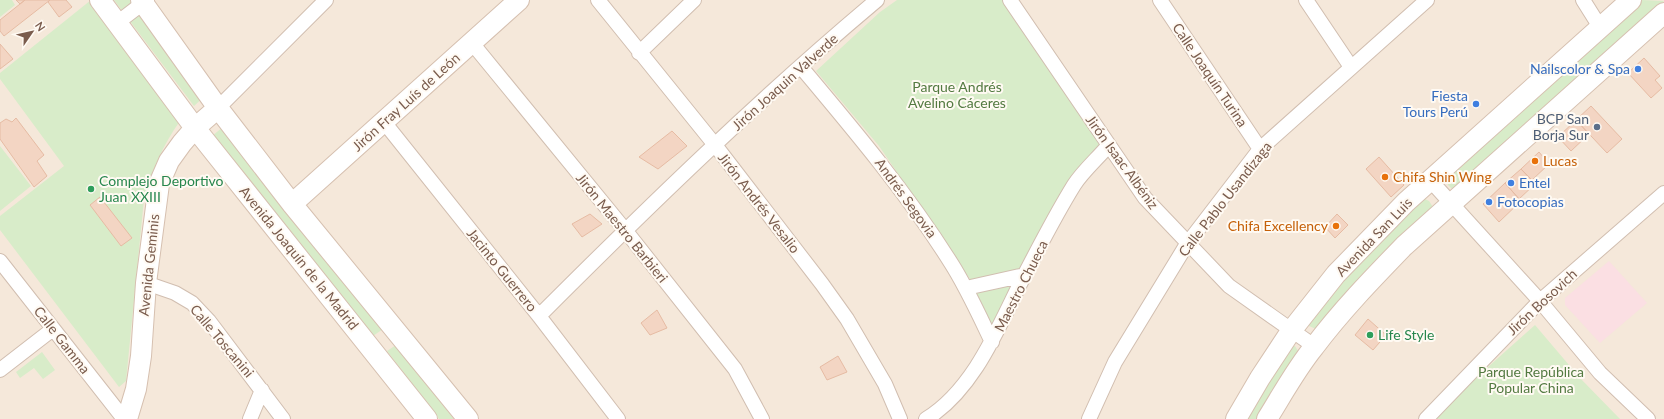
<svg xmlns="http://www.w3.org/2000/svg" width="1664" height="419" font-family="Lato,sans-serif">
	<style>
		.residential { fill: #f5e8da }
		.medical { fill: #fbdfe3 }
		.green { fill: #d8ecc9 }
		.building { fill: #f3d5c3; stroke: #e6bba3 }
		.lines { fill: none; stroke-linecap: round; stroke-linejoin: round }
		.street-casing { stroke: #d1beb0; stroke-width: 16 }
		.secondary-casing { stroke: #d6c0b0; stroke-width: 22 }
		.street { stroke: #fff; stroke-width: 14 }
		.secondary { stroke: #fff; stroke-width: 20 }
		.shop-dot { fill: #3f7fe0; stroke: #fffaf3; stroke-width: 1.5 }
		.service-dot { fill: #5c6f8a; stroke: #fffaf3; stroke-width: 1.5 }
		.food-dot { fill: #e8710a; stroke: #fffaf3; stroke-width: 1.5 }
		.leisure-dot { fill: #2e9e5b; stroke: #fffaf3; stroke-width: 1.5 }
		.labels { text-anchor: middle; stroke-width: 4; stroke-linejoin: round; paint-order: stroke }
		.shop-label { font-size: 14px; fill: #366cbe; stroke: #fffaf3; text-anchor: end }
		.street-label { font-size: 14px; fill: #7a5c4d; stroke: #fffaf3 }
		.park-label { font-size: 14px; fill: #537a41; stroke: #fffaf3 }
		.service-label { font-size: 14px; fill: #4e5e75; stroke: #fffaf3; text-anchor: end }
		.food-label { font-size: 14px; fill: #c56008; stroke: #fffaf3; text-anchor: start }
		.leisure-label { font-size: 14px; fill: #27864d; stroke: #fffaf3; text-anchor: start }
	</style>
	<rect width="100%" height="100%" fill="#fdf6ec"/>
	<path class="residential" d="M0,0H1664V419H0Z"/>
	<path class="medical" d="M1609,261L1647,303L1600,343L1565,305V298Z"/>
	<path class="green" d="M0,0H12L15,5L0,17Z
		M91,0L180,121C163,145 152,170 144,199L126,381L119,387L0,230V216L64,166L0,79V73Z
		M114,0H134L206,95L194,106Z
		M897,0H1006L1103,146L1022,271L972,282L879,146L816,71L880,12Z
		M1642,0L1664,1L1466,178L1458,187L1452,189L1448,185L1447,179L1456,166Z
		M224,126L383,329L373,336L211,137Z
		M0,146L31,186L0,211Z
		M1423,198L1429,201L1433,207L1316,329L1309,326L1307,322L1313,311Z
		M1019,279L996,333L975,291Z
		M1535,325L1580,378L1620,419H1433L1461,391Z
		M396,345L454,419H439L387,351Z
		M1295,346L1300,354L1261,419H1243L1289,347Z
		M42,352L55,370L43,379L34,368L20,378L16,372Z"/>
	<path class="building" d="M16,0H25L20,4Z
		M25,0H50L4,36L0,31V20Z
		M50,0H66L72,7L59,17L48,2Z
		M0,44L13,59L0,69Z
		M1644,58L1660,76L1655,80L1662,88L1651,98L1628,73Z
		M1591,106L1622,139L1607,153L1576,120Z
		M16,118L44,155L37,161L47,176L34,187L0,139V123L6,119L12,122Z
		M1576,120L1589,134L1571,151L1558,137Z
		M672,131L687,146L658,169L639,157Z
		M1539,152L1549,164L1532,180L1521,169Z
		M1379,157L1404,185L1391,197L1366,169Z
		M1521,169L1535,184L1519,199L1505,183Z
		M1505,183L1521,201L1499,222L1483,204Z
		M100,197L132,238L121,246L90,205Z
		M590,214L602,224L582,237L572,224Z
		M1337,214L1348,225L1335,238L1325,227Z
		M657,310L667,328L650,335L641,323Z
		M1368,319L1386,335L1373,350L1355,335Z
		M838,356L847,372L827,380L820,367Z"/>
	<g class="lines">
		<g class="street-casing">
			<path id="street" d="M598,0L715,145L822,284L847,319L885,384L900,419
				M1010,0L1145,198L1229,286L1314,346
				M1160,0L1260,149
				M1306,0L1351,67
				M1583,0L1600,27
				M117,23L147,0
				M472,43L625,230L735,369L762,419
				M639,53L694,0
				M801,67C854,130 907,193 951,263C967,288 979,315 992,342
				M218,108L326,0
				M384,122L539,316L618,419
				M1430,180L1540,301L1600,373L1648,419
				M0,261L124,419
				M146,283L175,293L192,303L209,321L283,419
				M966,288L1025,275
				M539,316C648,207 759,99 877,0
				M0,370L53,329
				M250,419L262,390
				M926,419C975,389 999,325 1024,276C1040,245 1056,214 1074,185C1083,171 1097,159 1108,146
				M1089,419L1115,362L1187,244L1260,149L1427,0
				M1426,419L1540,301L1664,193"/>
		</g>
		<g class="secondary-casing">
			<path id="secondary" d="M100,0L195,128L427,419
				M141,0L218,108L292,204L468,419
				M292,204L519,0
				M127,419L136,389L141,356L146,283L159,184L169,161L182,143L195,128L218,108
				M1236,419L1260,378L1291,331L1336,274L1406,202L1631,0
				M1267,419C1282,395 1296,369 1314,347C1341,311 1373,278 1404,246L1664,13"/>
		</g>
		<use href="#street" class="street"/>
		<use href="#secondary" class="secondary"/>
	</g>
	<g class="shop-dot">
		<circle cx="1638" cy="69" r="4"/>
		<circle cx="1476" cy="104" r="4"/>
		<circle cx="1511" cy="183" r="4"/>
		<circle cx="1489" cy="202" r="4"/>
	</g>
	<circle class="service-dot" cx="1597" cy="127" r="4"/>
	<g class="food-dot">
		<circle cx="1535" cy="161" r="4"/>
		<circle cx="1385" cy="177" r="4"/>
		<circle cx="1336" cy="226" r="4"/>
	</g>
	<g class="leisure-dot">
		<circle cx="91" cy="189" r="4"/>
		<circle cx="1370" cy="335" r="4"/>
	</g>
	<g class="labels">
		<g class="shop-label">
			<text x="1630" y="74">Nailscolor &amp; Spa</text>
			<text x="1468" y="101">Fiesta<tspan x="1468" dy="16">Tours Perú</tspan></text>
			<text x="1519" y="188" text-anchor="start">Entel</text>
			<text x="1497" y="207" text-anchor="start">Fotocopias</text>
		</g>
		<g class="street-label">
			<text transform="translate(1210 75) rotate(56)" y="5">Calle Joaquín Turina</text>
			<text transform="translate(785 82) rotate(-42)" y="5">Jirón Joaquin Valverde</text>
			<text transform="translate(406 102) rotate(-42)" y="5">Jirón Fray Luís de León</text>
			<text transform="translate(1122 162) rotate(54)" y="5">Jirón Isaac Albéniz</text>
			<text transform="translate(906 198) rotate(54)" y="5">Andrés Segovia</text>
			<text transform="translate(1225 199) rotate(-52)" y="5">Calle Pablo Usandizaga</text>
			<text transform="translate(759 203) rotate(52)" y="5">Jirón Andrés Vesalio</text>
			<text transform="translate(622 228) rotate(51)" y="5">Jirón Maestro Barbieri</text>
			<text transform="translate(1374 237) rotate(-46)" y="5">Avenida San Luis</text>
			<text transform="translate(299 258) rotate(51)" y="5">Avenida Joaquín de la Madrid</text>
			<text transform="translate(149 265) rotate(-84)" y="5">Avenida Geminis</text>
			<text transform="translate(502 270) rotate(51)" y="5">Jacinto Guerrero</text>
			<text transform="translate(1021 286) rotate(-63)" y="5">Maestro Chueca</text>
			<text transform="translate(1542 302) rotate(-43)" y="5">Jirón Bosovich</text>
			<text transform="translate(62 340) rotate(52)" y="5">Calle Gamma</text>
			<text transform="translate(222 341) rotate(50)" y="5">Calle Toscanini</text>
		</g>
		<g class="park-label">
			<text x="957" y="92">Parque Andrés<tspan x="957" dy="16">Avelino Cáceres</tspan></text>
			<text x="1531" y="377">Parque República<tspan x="1531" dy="16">Popular China</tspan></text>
		</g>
		<g class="service-label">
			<text x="1589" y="124">BCP San<tspan x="1589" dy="16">Borja Sur</tspan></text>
		</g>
		<g class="food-label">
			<text x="1543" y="166">Lucas</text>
			<text x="1393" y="182">Chifa Shin Wing</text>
			<text x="1328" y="231" text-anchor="end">Chifa Excellency</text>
		</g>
		<g class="leisure-label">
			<text x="99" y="186">Complejo Deportivo<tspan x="99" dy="16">Juan XXIII</tspan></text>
			<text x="1378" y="340">Life Style</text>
		</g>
	</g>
	<g transform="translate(32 32) rotate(56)" stroke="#fffaf3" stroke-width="3" paint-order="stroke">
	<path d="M0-3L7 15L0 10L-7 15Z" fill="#7a5c4d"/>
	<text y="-6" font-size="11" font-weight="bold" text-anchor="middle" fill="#7a5c4d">N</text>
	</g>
</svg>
